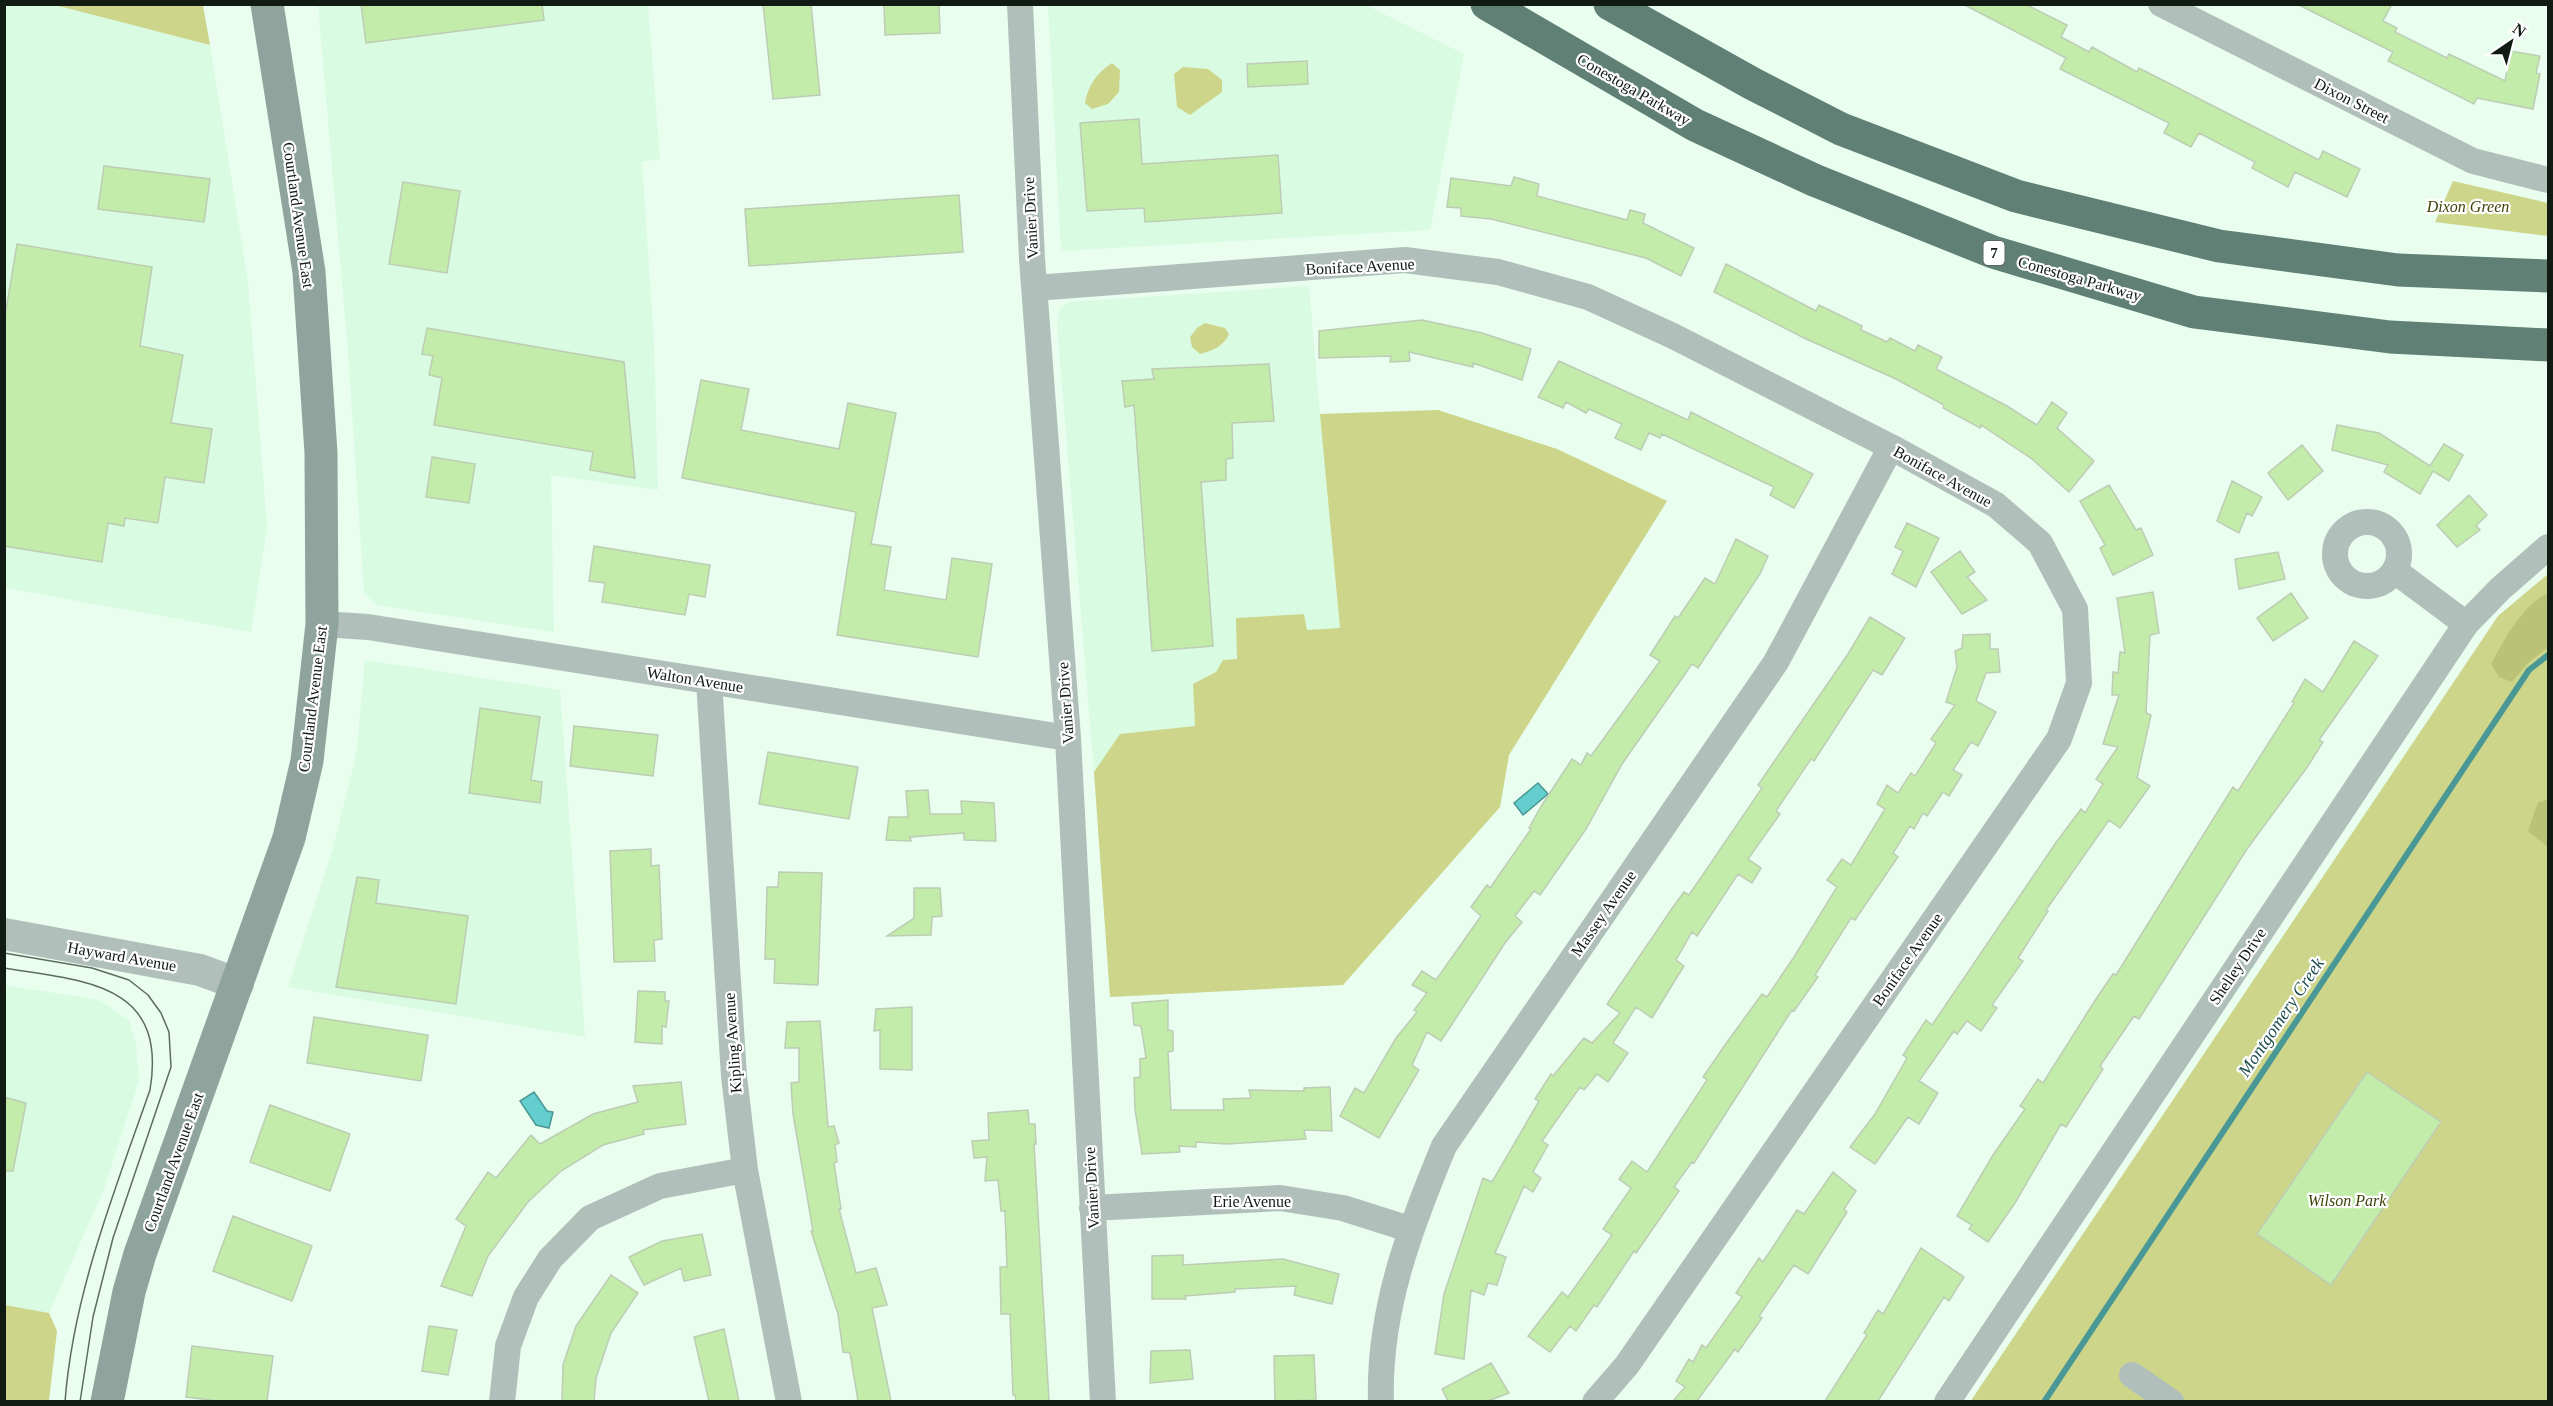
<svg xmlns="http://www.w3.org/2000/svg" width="2553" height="1406" font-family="Georgia,serif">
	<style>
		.built { fill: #d9fbe2 }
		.green { fill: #cdd58b }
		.forest { fill: #b9c276 }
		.water { fill: #63cecd; stroke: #4a9895; stroke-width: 1.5 }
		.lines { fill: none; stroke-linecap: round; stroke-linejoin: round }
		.stream { stroke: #4a9895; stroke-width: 6 }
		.building { fill: #c3ecaa; stroke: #bdccb4; stroke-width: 1.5 }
		.minor { stroke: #b1bfbb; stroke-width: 26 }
		.tertiary { stroke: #b1bfbb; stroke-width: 32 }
		.secondary { stroke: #8fa49d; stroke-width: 33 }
		.motorway { stroke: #607f75; stroke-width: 33 }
		.tram { stroke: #5e6b61; stroke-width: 1.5 }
		.labels { text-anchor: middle; stroke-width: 4.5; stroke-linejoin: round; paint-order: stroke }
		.shield { fill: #fff; stroke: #585f5a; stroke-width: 1.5 }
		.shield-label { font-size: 15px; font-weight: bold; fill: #111a13 }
		.street-label { font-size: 16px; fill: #111a13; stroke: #fff }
		.park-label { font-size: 16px; font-style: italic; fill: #404409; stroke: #fff }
		.water-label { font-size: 18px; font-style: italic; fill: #204f4f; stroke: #fff }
	</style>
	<rect width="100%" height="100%" fill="#e9feee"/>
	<path class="built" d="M4,5H55L210,45L248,282L267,527L251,632L5,588Z
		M318,5H648L660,159L642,162L654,342L658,490L551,475L554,632L376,605L364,593L348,352Z
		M1048,5H1366L1464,54L1430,230L1061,251Z
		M1309,286L1320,414L1438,410L1557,449L1667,501L1509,755L1500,807L1343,985L1110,997L1094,772L1057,325L1060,309L1069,302Z
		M365,660L560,690L585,1037L288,987L333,848L350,781L357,749Z
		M4,985L99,1000L129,1020L136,1044L139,1080L103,1192L49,1313L5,1305Z"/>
	<path class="green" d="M55,5H203L210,45Z
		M1112,63L1120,70L1119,92L1108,104L1092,109L1085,103C1089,84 1096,74 1112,63Z
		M1183,67L1208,69L1222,80V92L1190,115L1177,107L1174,74Z
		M2453,181L2548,203V236L2435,222Z
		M1205,323L1225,328L1229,334C1224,346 1212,351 1200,354L1192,347L1190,337L1197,328Z
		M1438,410L1557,449L1667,501L1509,755L1500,807L1343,985L1110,997L1094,772L1120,734L1195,726L1193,684L1216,672L1223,660L1237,659L1236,618L1304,614L1307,630L1340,628L1320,414Z
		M2548,574V1401L1970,1402L2498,616Z
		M5,1305L49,1313L57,1331L49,1401H5Z"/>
	<path class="forest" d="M2548,593V647L2527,664L2512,682L2499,677L2491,664C2505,638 2522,606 2548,593Z
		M2548,800V847L2528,831L2538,802Z"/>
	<path class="water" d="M1538,783L1548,794L1523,815L1514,803Z
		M534,1092L547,1111L553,1112L549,1128L536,1125L520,1101Z"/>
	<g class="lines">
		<path class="stream" d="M2044,1402L2529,670L2548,655"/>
	</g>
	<path class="building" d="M361,4H542L544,20L366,43Z
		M763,4H811L820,95L773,99Z
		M884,4H939L940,33L885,35Z
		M1963,4H2025L2067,25L2061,37L2089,52L2092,47L2137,72L2139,68L2319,160L2323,151L2360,169L2347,197L2295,172L2288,187L2252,168L2255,162L2199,133L2191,147L2164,133L2169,123L2060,69L2066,58Z
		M2297,4H2392L2383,21L2397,28L2395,32L2447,58L2449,54L2505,81L2511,51L2540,56L2536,73L2540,74L2533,109L2477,98L2474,104L2388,61L2393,52Z
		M1307,61L1308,84L1248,87L1247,64Z
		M1139,119L1142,164L1278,155L1282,213L1145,222L1144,208L1087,211L1080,123Z
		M104,166L210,179L204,222L98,209Z
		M1514,177L1539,184L1537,196L1627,220L1630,210L1645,214L1643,223L1694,248L1681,276L1646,258L1491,219L1461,216V208L1447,207L1451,178L1511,186Z
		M403,182L460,191L447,273L389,264Z
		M959,195L963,252L749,266L745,209Z
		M17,244L152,267L140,346L183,355L171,423L212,429L204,483L165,477L158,523L125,518L124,526L108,523L102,562L4,546V322Z
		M1726,264L1816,311L1819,305L1862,326L1861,330L1887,342L1890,338L1915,351L1918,345L1942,357L1936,369L2007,406L2037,425L2052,402L2067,413L2057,428L2094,461L2069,492L2032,459L1981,425L1980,428L1943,408L1944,405L1896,379L1804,338L1714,292Z
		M1422,320L1482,333L1531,349L1522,380L1473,363V367L1409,352L1410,361L1390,362L1391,356L1319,358V331Z
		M427,328L624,362L635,478L590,470L593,452L434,425L442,378L429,375L433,356L422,354Z
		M1559,361L1688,420L1691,412L1813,474L1794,508L1770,495L1774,487L1662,434L1660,438L1649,433L1641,450L1615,438L1622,424L1589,409L1586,413L1566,402L1563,408L1538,397Z
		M1269,364L1274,421L1232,423L1233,458L1226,459V480L1201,482L1213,646L1152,651L1134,405L1125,407L1122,381L1154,379L1152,369Z
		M701,380L749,389L741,430L839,449L848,403L896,413L871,544L891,547L884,590L946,600L952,558L992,564L978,657L837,635L856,512L682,478Z
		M2337,425L2379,433L2430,466L2444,444L2463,455L2449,481L2433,471L2420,494L2384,472L2388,465L2332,450Z
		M2302,445L2323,471L2288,500L2268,473Z
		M432,457L475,464L469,503L426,497Z
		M2232,481L2262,497L2252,516L2247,513L2239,533L2217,521Z
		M2109,485L2136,530L2141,528L2153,555L2113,575L2100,548L2105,545L2080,501Z
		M2469,495L2487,515L2476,526L2480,530L2457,547L2437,525Z
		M1907,523L1939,538L1916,587L1892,574L1903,551L1895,547Z
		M1736,539L1768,556L1760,574L1698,668L1692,664L1622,764L1586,829L1540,895L1534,891L1515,916L1522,922L1505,943L1441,1041L1427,1032L1412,1065L1419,1070L1379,1138L1340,1116L1355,1088L1364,1093L1396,1038L1417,1012L1414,1010L1427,993L1412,985L1422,971L1436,980L1481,916L1471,907L1487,885L1490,888L1531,829L1529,828L1542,805L1572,759L1581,765L1587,753L1591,756L1660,661L1650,655L1675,616L1678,618L1705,578L1715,584Z
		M594,546L710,565L705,597L689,594L685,615L602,602L605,583L589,581Z
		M1960,551L1975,572L1967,577L1987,600L1962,614L1931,572Z
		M2278,552L2285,579L2239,589L2235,559Z
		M2153,592L2159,633L2150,635L2146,713L2151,715L2137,778L2150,786L2120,828L2109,820L2046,910L2048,911L2018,958L2023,961L1992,1005L1997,1008L1981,1031L1967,1021L1957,1034L1954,1031L1919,1081L1938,1093L1919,1124L1908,1117L1875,1164L1850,1147L1875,1114L1907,1058L1903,1055L1926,1020L1932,1025L2055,844L2081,809L2085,813L2103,784L2096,779L2118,747L2103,744L2119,695H2112L2113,672L2118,673L2120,652L2125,653L2117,598Z
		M2291,593L2308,618L2273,641L2257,618Z
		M1870,617L1905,638L1882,675L1873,670L1814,761L1811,759L1776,811L1780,814L1748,859L1761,868L1752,883L1738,874L1697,936L1692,932L1676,960L1684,966L1652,1018L1636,1007L1613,1043L1628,1053L1608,1082L1597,1074L1584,1090L1580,1087L1542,1141L1548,1145L1533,1172L1541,1178L1533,1192L1524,1186L1495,1253L1506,1257L1497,1285L1488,1283L1484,1295L1471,1290L1464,1359L1435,1354L1444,1294L1483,1178L1492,1182L1539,1101L1535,1099L1551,1074L1553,1076L1584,1038L1592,1043L1620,1013L1607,1004L1673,907L1684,892L1689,895L1762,788L1758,785L1848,654Z
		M1990,634V649H1998L2000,672L1986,673L1976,701L1996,712L1978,746L1971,742L1953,770L1962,775L1949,796L1943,792L1927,816L1923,813L1914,829L1910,826L1893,853L1898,857L1855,920L1851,918L1815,975L1818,977L1794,1011L1792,1010L1694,1163L1692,1162L1674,1187L1679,1191L1636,1253L1634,1251L1597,1307L1594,1305L1576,1331L1570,1326L1550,1352L1528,1336L1562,1292L1568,1297L1612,1235L1603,1229L1631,1188L1619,1179L1632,1161L1647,1172L1707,1080L1703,1077L1725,1045L1762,994L1767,997L1794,957L1837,887L1827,880L1842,859L1851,865L1885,809L1877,804L1887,785L1898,793L1911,773L1915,776L1936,743L1931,739L1955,705L1946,702L1957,667L1955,651L1962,648L1963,635Z
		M2354,641L2378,656L2319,740L2323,742L2308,766L2247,849L2139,1019L2134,1016L2100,1066L2103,1069L2066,1127L2061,1124L2015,1203L1988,1242L1969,1229L1972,1225L1957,1216L1993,1155L2025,1109L2020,1106L2038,1079L2043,1083L2094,1002L2113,974L2116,975L2233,787L2238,791L2294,703L2292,702L2305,679L2323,692Z
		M480,708L540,717L531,780L542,782L540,803L469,793Z
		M574,726L658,735L653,776L570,766Z
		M768,752L858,767L849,819L759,804Z
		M928,790L930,814H962L961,801L994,803L996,841L964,840V833L910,837L911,841L886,840L889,817H908L906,791Z
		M651,849V866L659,865L662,939L654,940L655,961L614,962L610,851Z
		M779,872L822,873L818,985L774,983L775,959H765L767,887H778Z
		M357,877L379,880L376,903L468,916L456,1004L336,987Z
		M914,888H940L942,916L932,917L931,935L887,936L914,918Z
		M638,991L665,992V1001H669L666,1027L662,1026V1044L635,1042Z
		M1168,1000V1030L1173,1031V1051L1168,1052L1171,1110H1224L1223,1099L1251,1098L1249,1090L1304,1091V1088L1330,1087L1332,1131L1304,1130L1306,1139L1227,1144L1196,1142V1147L1179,1146L1180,1152L1142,1154L1135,1109L1134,1078L1140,1077V1059L1146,1058L1141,1026L1134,1025L1132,1003Z
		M912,1007V1070L880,1069V1030L874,1031L876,1009Z
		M314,1017L428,1035L421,1081L307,1063Z
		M820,1021L828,1127L834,1126L839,1143L835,1145L837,1162L834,1163L841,1209H839L856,1273L876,1268L887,1305L872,1308L891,1401H858L850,1353L843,1352L838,1314L811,1231H813L793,1114L791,1083L799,1082V1048H785L787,1022Z
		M2367,1072L2441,1122L2331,1285L2257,1234Z
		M681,1082L686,1124L643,1130L644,1134L603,1145L561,1171L528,1202L488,1256L472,1296L441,1286L466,1226L456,1219L488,1172L496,1178L531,1135L540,1144L593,1114L638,1102L633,1086Z
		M4,1097L26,1103L13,1171H4Z
		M270,1105L350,1134L330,1191L250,1162Z
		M1028,1110L1029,1124H1035L1036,1144H1034L1049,1401H1016L1015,1395H1013L1010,1314H1001L1000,1267H1007L1005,1211H1001L998,1180L985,1181L987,1157L974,1158L972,1141L989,1140L988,1113Z
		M1833,1172L1856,1191L1844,1209L1847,1212L1808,1274L1794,1265L1759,1316L1762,1318L1738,1352L1735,1349L1697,1401H1673L1685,1387L1676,1381L1689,1359L1693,1362L1702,1345L1706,1348L1742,1297L1736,1293L1759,1258L1763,1262L1797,1210L1804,1214Z
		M233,1216L312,1246L292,1301L213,1271Z
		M702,1234L711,1275L684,1281L681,1268L644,1285L629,1257L662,1241Z
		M1921,1248L1964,1277L1949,1301L1944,1297L1878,1401H1825L1867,1335L1864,1333L1878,1310L1883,1314Z
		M1183,1255V1265L1283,1259L1339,1274L1332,1304L1294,1295L1296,1286L1235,1289V1292L1185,1296L1186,1299H1152V1256Z
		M611,1275L638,1293L611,1333L596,1378L594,1401H562L563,1365L576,1326Z
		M429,1326L457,1330L448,1375L422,1371Z
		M724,1329L739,1401H709L694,1337Z
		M192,1346L273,1356L267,1401H218L186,1397Z
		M1190,1350L1193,1379L1150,1383L1151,1351Z
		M1314,1355L1316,1400L1275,1401L1274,1356Z
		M1491,1363L1509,1393L1488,1401H1448L1442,1389Z"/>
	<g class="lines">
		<path class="minor" d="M1020,4L1032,259L1068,738L1103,1402
			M2161,4L2473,161L2548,180
			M1035,288L1405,260L1498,272L1588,297L1673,336L1891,447L1996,505L2040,543L2075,609L2079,683L2059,739L1627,1365L1595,1402
			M2335 554a32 32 0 1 1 64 0a32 32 0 1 1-64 0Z
			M2395,571L2466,624
			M322,624L368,627L1068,738
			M709,681L734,1076L745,1170L789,1402
			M1092,1208L1280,1198L1343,1208L1409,1229
			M2132,1375L2171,1402
			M502,1402L508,1346L526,1297L550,1259L590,1218L660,1186L745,1170
			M1381,1402C1378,1311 1410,1228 1444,1146L1776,662L1891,447
			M1947,1402L2466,624L2500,589L2548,547"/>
		<path class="tertiary" d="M4,934L200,970L238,984"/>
		<path class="secondary" d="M107,1402L129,1292L140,1254L289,838L307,761L322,624L321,453L309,272L267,4"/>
		<path class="motorway" d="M1487,4L1695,125L1814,180L1993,252L2194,312L2390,337L2548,345
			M1610,4L1753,84L1841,129L2016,196L2219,246L2398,270L2548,276"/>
		<path class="tram" d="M4,953L92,968L129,980L148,995L161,1013L169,1032L171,1067L113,1238L93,1317L80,1402
			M4,968C83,981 168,982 150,1090C115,1190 73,1294 65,1402"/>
	</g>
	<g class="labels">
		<rect class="shield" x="1983.5" y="241" width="21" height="24" rx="4.5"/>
		<g class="shield-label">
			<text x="1994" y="258">7</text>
		</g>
		<g class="street-label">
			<text transform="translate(1634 89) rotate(30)" y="6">Conestoga Parkway</text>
			<text transform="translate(2352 100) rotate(27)" y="6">Dixon Street</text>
			<text transform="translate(299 215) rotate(82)" y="6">Courtland Avenue East</text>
			<text transform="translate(1030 218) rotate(-93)" y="6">Vanier Drive</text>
			<text transform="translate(1360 266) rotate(-3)" y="6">Boniface Avenue</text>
			<text transform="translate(2080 278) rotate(16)" y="6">Conestoga Parkway</text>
			<text transform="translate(1943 476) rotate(29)" y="6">Boniface Avenue</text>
			<text transform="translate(695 679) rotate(9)" y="6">Walton Avenue</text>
			<text transform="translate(312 699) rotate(-83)" y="6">Courtland Avenue East</text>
			<text transform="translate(1065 703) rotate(-94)" y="6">Vanier Drive</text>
			<text transform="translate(1603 913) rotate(-55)" y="6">Massey Avenue</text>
			<text transform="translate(122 956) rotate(10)" y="6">Hayward Avenue</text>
			<text transform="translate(1907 959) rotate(-55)" y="6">Boniface Avenue</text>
			<text transform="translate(2237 966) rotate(-56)" y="6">Shelley Drive</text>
			<text transform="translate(732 1043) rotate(-94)" y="6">Kipling Avenue</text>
			<text transform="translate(173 1162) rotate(-70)" y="6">Courtland Avenue East</text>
			<text transform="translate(1091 1188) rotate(-93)" y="6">Vanier Drive</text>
			<text x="1252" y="1207">Erie Avenue</text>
		</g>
		<g class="park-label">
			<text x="2468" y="212">Dixon Green</text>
			<text x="2347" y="1206">Wilson Park</text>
		</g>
		<g class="water-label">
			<text transform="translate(2281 1017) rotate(-56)" y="6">Montgomery Creek</text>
		</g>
	</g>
	<rect width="2553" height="1406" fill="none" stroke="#111a13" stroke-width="12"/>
	<g transform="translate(2511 42) rotate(35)" stroke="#ffffff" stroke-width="4.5" paint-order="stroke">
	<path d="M0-4.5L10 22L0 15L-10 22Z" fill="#111a13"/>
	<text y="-9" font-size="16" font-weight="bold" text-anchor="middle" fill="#111a13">N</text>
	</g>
</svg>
